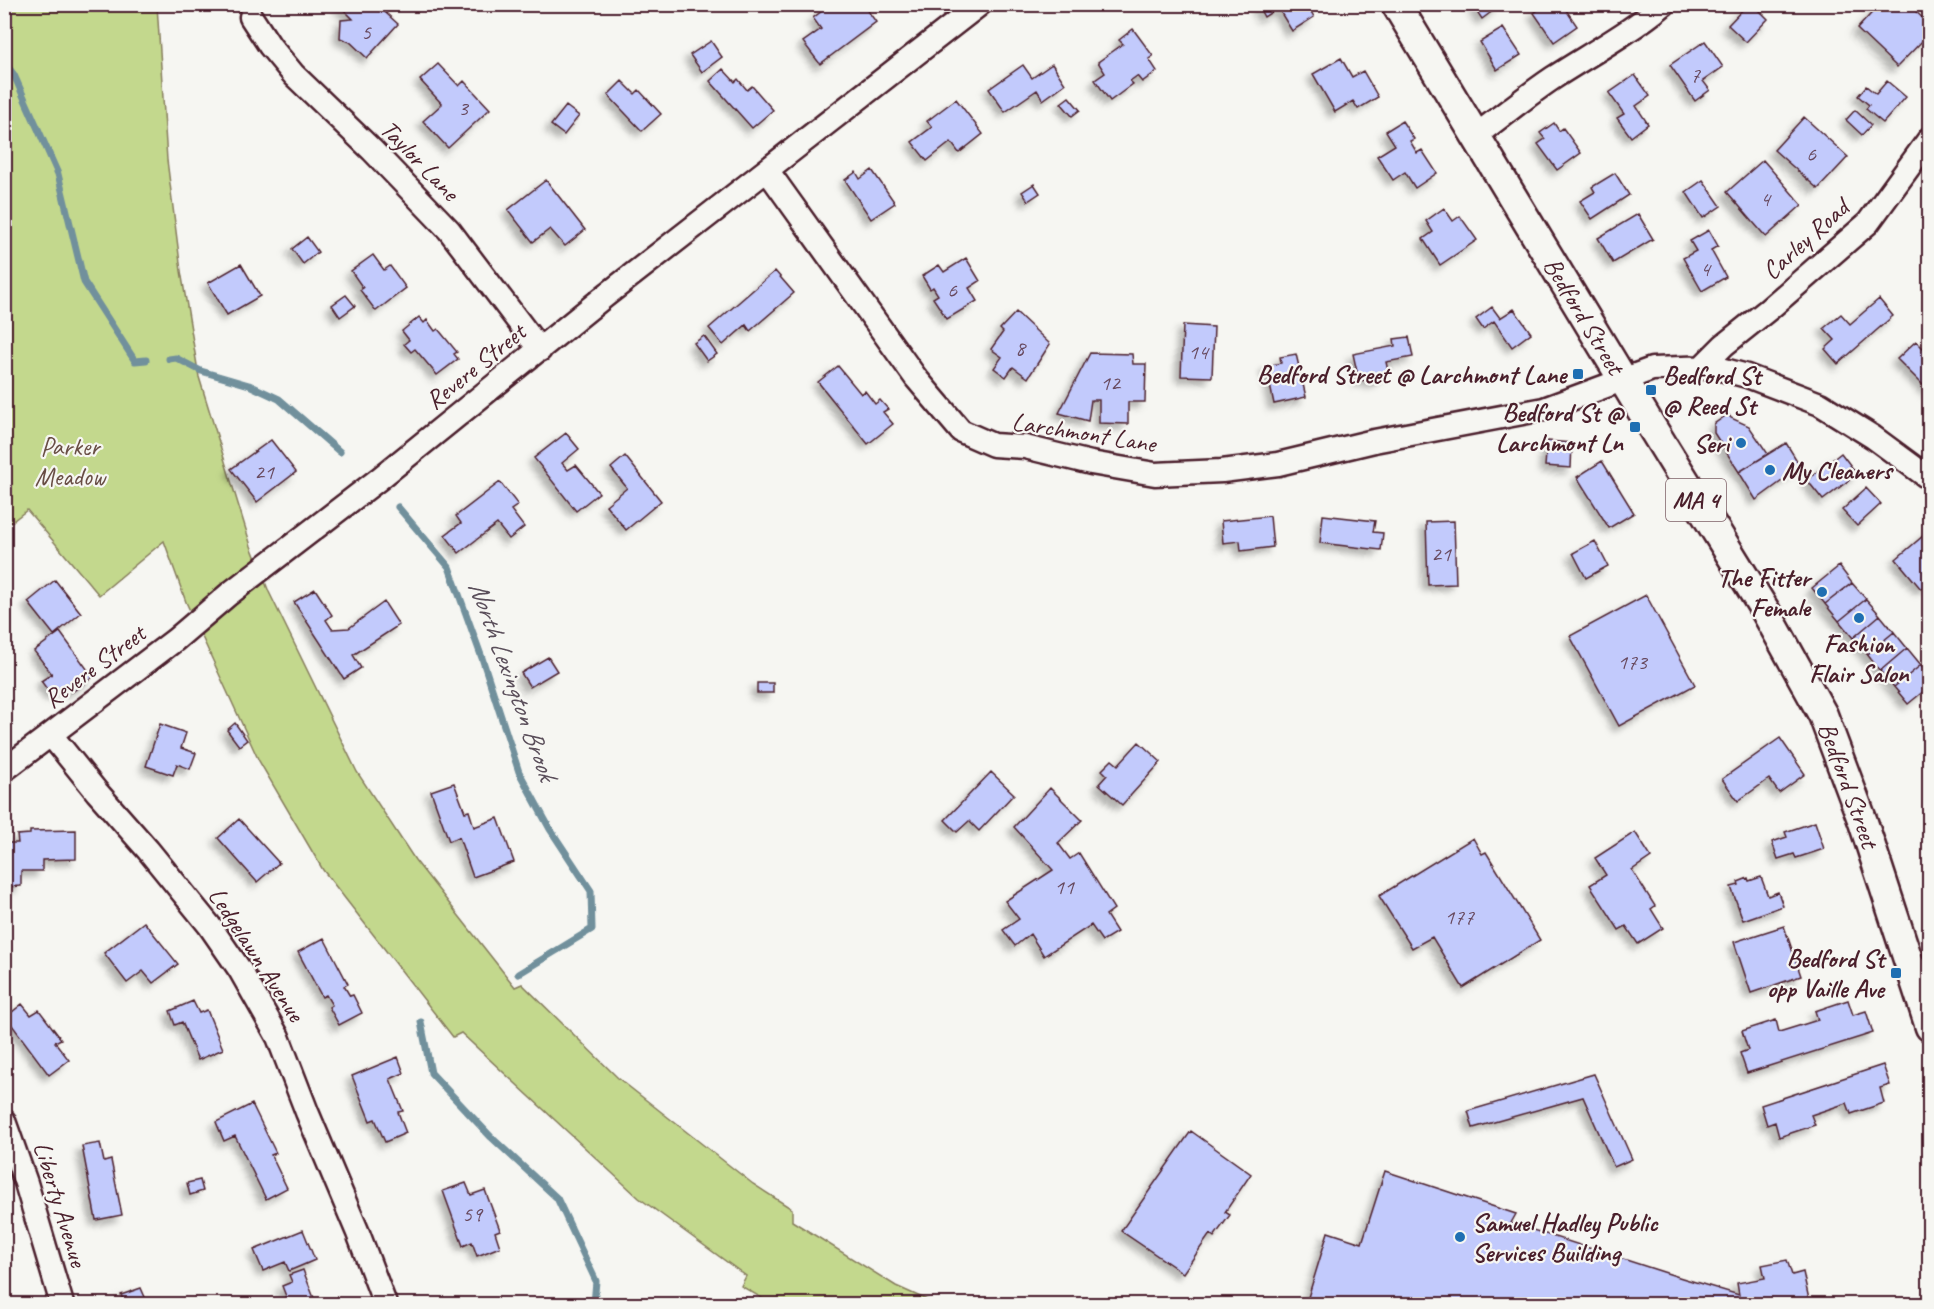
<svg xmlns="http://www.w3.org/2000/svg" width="1934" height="1309" font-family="Caveat,sans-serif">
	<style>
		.green { fill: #c3d88d; stroke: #867c5c; stroke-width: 1.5 }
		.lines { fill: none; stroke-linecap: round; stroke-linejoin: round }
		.stream { stroke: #71909c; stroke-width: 7 }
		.building { fill: #c2cafc; stroke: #4a1f2b; stroke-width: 1.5; filter: url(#shadow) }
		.minor-casing { stroke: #4a1f2b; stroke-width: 27 }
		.major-casing { stroke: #4a1f2b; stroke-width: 33 }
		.minor { stroke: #f6f6f2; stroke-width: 22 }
		.major { stroke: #f6f6f2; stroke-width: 28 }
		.poi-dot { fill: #1f6fb2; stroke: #f6f6f2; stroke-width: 2 }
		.labels { text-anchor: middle; stroke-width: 4.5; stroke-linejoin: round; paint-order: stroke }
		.number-label { font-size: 22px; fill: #684a5f }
		.shield { fill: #f6f6f2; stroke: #7e6067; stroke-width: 1.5 }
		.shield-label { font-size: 24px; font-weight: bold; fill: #4a1f2b }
		.street-label { font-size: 26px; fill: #4a1f2b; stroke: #f6f6f2 }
		.poi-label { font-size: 26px; font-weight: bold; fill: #4a1f2b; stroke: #f6f6f2; text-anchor: end }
		.park-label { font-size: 26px; fill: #684d44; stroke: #f6f6f2 }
		.water-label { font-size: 27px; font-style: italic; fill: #5a4e5a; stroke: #f6f6f2 }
	</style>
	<defs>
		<filter id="shadow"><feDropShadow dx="-5.5" dy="5.5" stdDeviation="3" flood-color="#0004"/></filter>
	</defs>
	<rect width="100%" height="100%" fill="#f6f6f2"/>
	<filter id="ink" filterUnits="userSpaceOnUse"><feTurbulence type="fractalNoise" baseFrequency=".0167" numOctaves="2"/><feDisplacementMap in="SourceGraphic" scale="12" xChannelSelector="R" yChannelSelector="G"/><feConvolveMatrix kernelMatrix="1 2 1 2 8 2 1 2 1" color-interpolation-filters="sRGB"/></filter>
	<g filter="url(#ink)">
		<path class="green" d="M5,5H157L167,160L181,271L199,377L251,546L269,592L357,772L415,860L515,987L522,984L618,1078L753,1184L792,1209V1221L896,1286L936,1304H772L741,1286L746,1276L639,1198L461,1033L453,1037L323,870L259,761L186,602L164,541L99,595L27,510L5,527Z"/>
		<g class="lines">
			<path class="stream" d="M4,62L14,75L58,174L84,282L135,361L146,360
				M169,359L176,358L201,371L249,385L279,399L340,452
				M398,507L449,567L482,658L519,772L550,829L591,891L592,929L518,974
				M421,1022L431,1073L491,1137L557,1198L596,1281L594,1304"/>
		</g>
		<path class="building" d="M338,4H376L398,24L367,58L350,42L340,38L341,20L353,19Z
			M831,4H863L876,22L820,64L803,42L821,29L813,18Z
			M1257,4H1307L1314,17L1292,31L1278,8L1264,17Z
			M1478,4H1497L1498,7L1482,19L1474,7Z
			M1546,4H1562L1577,26L1554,42L1534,13Z
			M1748,4H1764L1759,10L1768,19L1746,42L1728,25Z
			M1880,4H1908L1930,25V33L1897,67L1857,29Z
			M1503,28L1521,55L1497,70L1480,42Z
			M1133,29L1153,56L1149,59L1157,71L1142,82L1137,76L1130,81L1133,84L1110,101L1095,80L1105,73L1098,62L1123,44L1119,40Z
			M711,41L722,57L702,72L690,55Z
			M1705,41L1723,67L1703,81L1710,90L1695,101L1670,65Z
			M1341,58L1352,77L1363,71L1378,97L1358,109L1353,101L1335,112L1313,74Z
			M438,64L459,86L464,81L490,109L448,148L423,121L442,104L420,80Z
			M1052,64L1065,84L1043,100L1037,90L1005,112L989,89L1023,65L1032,78Z
			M723,69L735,82L738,79L747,90L752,86L773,110L752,128L710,81Z
			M1635,75L1650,96L1636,106L1648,124L1631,137L1617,118L1624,114L1609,93Z
			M622,81L635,94L639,90L661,114L642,131L608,95Z
			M1887,81L1906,97L1883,123L1866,109L1869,105L1858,96L1866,86L1876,94Z
			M1069,97L1080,110L1072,116L1061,103Z
			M956,99L983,134L959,153L951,142L927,161L912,142L932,127L927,121Z
			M566,106L579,116L564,135L551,125Z
			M1855,110L1871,125L1862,135L1846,120Z
			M1804,117L1848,157L1818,189L1774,150Z
			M1402,121L1414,139L1410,141L1417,153L1422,150L1437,173L1415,188L1405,172L1393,180L1377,156L1395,145L1386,131Z
			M1554,123L1559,131L1563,128L1581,153L1557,170L1538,144L1545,139L1540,133Z
			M1763,160L1802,205L1766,237L1727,192Z
			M872,170L895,203L871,219L845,180L856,172L860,179Z
			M1615,173L1629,195L1592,219L1580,201L1595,192L1592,187Z
			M546,180L585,230L565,246L550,229L533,242L508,210Z
			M1703,180L1721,206L1703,218L1686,192Z
			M1034,184L1040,193L1028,201L1022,192Z
			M1444,208L1453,221L1460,216L1477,240L1440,265L1423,239L1433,232L1426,221Z
			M1638,214L1653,239L1613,263L1598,238Z
			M1709,230L1718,246L1711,250L1726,277L1702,291L1683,258L1696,251L1690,241Z
			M307,237L318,252L303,264L292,249Z
			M373,255L384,270L390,266L406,288L376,311L360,290L363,288L351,271Z
			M966,258L980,281L969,288L977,301L947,319L933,298L938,295L933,287L930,289L922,276L939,265L944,272Z
			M241,264L260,296L227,315L208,283Z
			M775,271L794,293L750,331L746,325L723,345L709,328Z
			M346,295L355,306L340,317L332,305Z
			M1879,299L1893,316L1838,364L1825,349L1835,340L1824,328L1841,314L1850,324Z
			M1492,307L1500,318L1514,309L1531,333L1512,347L1494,321L1483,329L1476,319Z
			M1016,312L1050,344L1028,378L1013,367L1006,377L994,368L1002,357L991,349L1003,332L1000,329Z
			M419,317L424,323L427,320L435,331L438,329L457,352L454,354L458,359L437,375L415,349L411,352L404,344L409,340L402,331Z
			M1183,325L1214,327L1212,377L1181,376Z
			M704,336L717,354L707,361L694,343Z
			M1409,337L1413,357L1386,362L1389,375L1380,377L1381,381L1370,383L1369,379L1359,381L1353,354L1395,346L1394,339Z
			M1916,341L1930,355V392L1897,359Z
			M1090,353L1132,354L1133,364H1146L1145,402H1128V424L1099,423V400H1091L1088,421L1059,413Z
			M1296,354L1306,397L1274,404L1266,366L1281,363L1280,357Z
			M838,366L861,394L865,391L875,404L880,400L888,409L883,412L893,424L868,444L818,382Z
			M1728,414L1731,418L1749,426L1768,454L1739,472L1714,433V424Z
			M566,433L579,449L562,463L568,470L576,465L599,493L576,511L534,458Z
			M271,440L296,472L257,502L231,469Z
			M1547,441L1572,443L1571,468L1545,466Z
			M1786,443L1801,467L1756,500L1739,472Z
			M1841,453L1857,474L1823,500L1807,480Z
			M625,456L661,501L626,530L606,505L627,488L611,468Z
			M1602,461L1634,513L1609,528L1577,477Z
			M500,482L518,505L511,510L524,527L509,539L497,524L459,553L445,535L461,523L456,516Z
			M1866,488L1881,504L1857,526L1842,510Z
			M1323,515L1375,521L1373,532L1383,533L1381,550L1320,543Z
			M1270,516L1273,547L1241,551L1240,541L1223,543L1221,521Z
			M1454,521L1456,584L1428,585L1426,522Z
			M1930,530V582L1921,589L1896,559Z
			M1595,541L1608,566L1586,578L1573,553Z
			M1839,566L1852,583L1825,604L1812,588Z
			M55,580L81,613L54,635L28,602Z
			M1852,583L1866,599L1839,621L1825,604Z
			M315,589L332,615L326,620L332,629L349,628L384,602L399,625L353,655L361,668L344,679L294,602Z
			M1646,595L1695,685L1619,726L1570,636Z
			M1866,599L1880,615L1853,638L1839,621Z
			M1880,615L1894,632L1867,654L1853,638Z
			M60,632L93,677L72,692L66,685L52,696L41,681L52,674L34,651Z
			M1894,632L1907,648L1880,671L1867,654Z
			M1907,648L1921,665L1894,687L1880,671Z
			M548,657L557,671L530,687L521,673Z
			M1921,665L1930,675V686L1908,704L1894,687Z
			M757,683H773V693H757Z
			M235,723L247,740L239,746L227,730Z
			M160,724L186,733L181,748L196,753L190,769L177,764L173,775L146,766Z
			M1780,738L1805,774L1779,793L1769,779L1738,801L1722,779Z
			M1139,742L1161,762L1122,805L1099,784L1107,775L1102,770L1112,760L1118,765Z
			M991,772L1014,794L979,831L969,821L957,832L945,820Z
			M454,783L465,812L469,811L474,827L498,818L514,862L473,877L459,837L449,841L431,791Z
			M1050,788L1082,820L1058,843L1070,859L1079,853L1114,909L1106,915L1117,932L1102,941L1091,925L1044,956L1030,934L1015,946L1003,930L1019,919L1005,901L1053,870L1014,827Z
			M239,819L279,863L257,882L218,838Z
			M1815,822L1824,849L1796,858L1794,854L1778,859L1772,842L1787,837L1785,832Z
			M76,830V859L42,860V871H21V886L4,887V843H18L17,835L30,834V831Z
			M1635,832L1651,857L1632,870L1655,906L1651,909L1663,928L1638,944L1626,926L1619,930L1590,885L1606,875L1595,858Z
			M1473,838L1482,854L1486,852L1540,940L1463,988L1432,937L1412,948L1379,896Z
			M1761,877L1768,896L1778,892L1783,906L1743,920L1731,887L1739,885L1738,882L1748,878L1749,881Z
			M144,922L178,964L153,983L143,971L127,983L104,953Z
			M1784,926L1801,976L1751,993L1734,942Z
			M324,938L348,984L344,986L350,996L353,995L362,1013L339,1025L329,1007L332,1005L326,995L322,997L298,952Z
			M1848,1000L1853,1015L1866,1011L1873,1033L1747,1073L1740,1053L1748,1050L1742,1031L1776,1020L1779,1032L1818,1020L1815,1011Z
			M193,1001L199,1013L207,1010L223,1049L198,1060L182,1022L175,1025L170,1011Z
			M22,1004L31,1015L39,1010L61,1039L55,1042L69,1060L49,1075L6,1017Z
			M398,1057L404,1073L390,1079L403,1111L398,1112L406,1133L385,1142L375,1119L370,1121L352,1076Z
			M1883,1065L1890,1085L1880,1088L1884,1103L1851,1114L1847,1103L1811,1115L1815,1125L1779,1137L1775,1122L1767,1125L1761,1105Z
			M1594,1074L1632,1159L1614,1167L1583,1097L1473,1128L1468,1111Z
			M252,1104L276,1153L271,1155L287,1188L266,1199L235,1136L224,1141L216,1122Z
			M1191,1131L1251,1174L1225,1212L1230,1215L1214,1237L1210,1234L1183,1273L1121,1231Z
			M100,1143L104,1162L111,1160L122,1215L96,1220L82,1146Z
			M1385,1171L1516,1214L1511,1223L1682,1278L1739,1295L1737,1283L1765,1278L1762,1265L1787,1260L1792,1275L1803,1272L1810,1304H1306L1328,1232L1362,1243Z
			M200,1180L203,1191L190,1195L187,1183Z
			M466,1183L471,1195L485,1190L500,1230L495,1232L500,1247L477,1256L472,1242L463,1246L443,1191Z
			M303,1230L315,1260L289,1271L285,1262L263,1271L254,1250Z
			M303,1270L314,1298L299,1304H289L282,1286L292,1282L289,1275Z
			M141,1288L148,1304H125L121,1295Z"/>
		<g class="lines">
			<g class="minor-casing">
				<path id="minor" d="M251,17L270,46L294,75L372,150L449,230L540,350
					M1475,136C1501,117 1526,96 1553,78C1590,54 1629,33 1664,4
					M767,170L916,378L961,431L993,445L1025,447L1091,463L1155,474L1222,471L1278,464L1374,441L1544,409L1652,369L1713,367L1747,376L1820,404L1873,437L1930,479
					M1701,368L1724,345L1769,309L1868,223L1930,138
					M51,735L97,792L148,850L209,925L240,970L278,1037L307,1112L358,1233L385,1304
					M4,770L175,640L229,594L379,479L605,296L980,4
					M4,1121L26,1183L62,1304"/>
			</g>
			<g class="major-casing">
				<g id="major">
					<path id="s1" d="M1396,4L1651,426L1766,612L1823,715L1863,822L1930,1027"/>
				</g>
			</g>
			<use href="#minor" class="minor"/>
			<use href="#major" class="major"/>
		</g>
	</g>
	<g class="poi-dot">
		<rect x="1572" y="368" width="12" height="12" rx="3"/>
		<rect x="1645" y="384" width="12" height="12" rx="3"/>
		<rect x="1629" y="421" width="12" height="12" rx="3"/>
		<circle cx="1741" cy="443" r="6"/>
		<circle cx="1770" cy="470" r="6"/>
		<circle cx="1822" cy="592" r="6"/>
		<circle cx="1859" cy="618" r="6"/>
		<rect x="1890" y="967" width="12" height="12" rx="3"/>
		<circle cx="1460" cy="1237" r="6"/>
	</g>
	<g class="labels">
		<g class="number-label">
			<text x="366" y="39">5</text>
			<text x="1695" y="82">7</text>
			<text x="463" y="115">3</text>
			<text x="1811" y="161">6</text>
			<text x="1765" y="206">4</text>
			<text x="1705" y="276">4</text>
			<text x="952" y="297">6</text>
			<text x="1020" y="355">8</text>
			<text x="1198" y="359">14</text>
			<text x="1110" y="390">12</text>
			<text x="264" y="479">21</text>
			<text x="1441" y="561">21</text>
			<text x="1632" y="669">173</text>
			<text x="1064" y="894">11</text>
			<text x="1459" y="924">177</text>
			<text x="472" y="1221">59</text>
		</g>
		<rect class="shield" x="1666" y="479" width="60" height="42" rx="4.5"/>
		<g class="shield-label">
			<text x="1696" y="508">MA 4</text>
		</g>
		<g class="street-label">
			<text transform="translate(420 160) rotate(46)" y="9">Taylor Lane</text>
			<text transform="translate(1805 239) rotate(-42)" y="9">Carley Road</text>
			<text dy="9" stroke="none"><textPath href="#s1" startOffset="364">Bedford Street</textPath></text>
			<text transform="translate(475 366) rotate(-39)" y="9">Revere Street</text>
			<text transform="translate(1084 432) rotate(9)" y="9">Larchmont Lane</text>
			<text transform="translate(94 666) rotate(-37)" y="9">Revere Street</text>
			<text dy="9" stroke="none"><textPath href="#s1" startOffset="904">Bedford Street</textPath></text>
			<text transform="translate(257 954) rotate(57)" y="9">Ledgelawn Avenue</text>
			<text transform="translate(61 1204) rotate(73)" y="9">Liberty Avenue</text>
		</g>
		<g class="poi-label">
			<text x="1566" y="383">Bedford Street @ Larchmont Lane</text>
			<text x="1663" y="384" text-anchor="start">Bedford St<tspan x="1663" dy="30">@ Reed St</tspan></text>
			<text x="1623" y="421">Bedford St @<tspan x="1623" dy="30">Larchmont Ln</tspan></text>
			<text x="1729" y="452">Seri</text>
			<text x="1782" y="479" text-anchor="start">My Cleaners</text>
			<text x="1810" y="586">The Fitter<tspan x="1810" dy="30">Female</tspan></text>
			<text x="1859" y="652" text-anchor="middle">Fashion<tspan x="1859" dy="30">Flair Salon</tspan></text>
			<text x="1884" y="967">Bedford St<tspan x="1884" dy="30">opp Vaille Ave</tspan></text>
			<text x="1472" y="1231" text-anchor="start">Samuel Hadley Public<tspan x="1472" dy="30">Services Building</tspan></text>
		</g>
		<g class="park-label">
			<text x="70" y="455">Parker<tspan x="70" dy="30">Meadow</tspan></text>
		</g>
		<g class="water-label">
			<text transform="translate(513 680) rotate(70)" y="9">North Lexington Brook</text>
		</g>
	</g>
	<rect width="1934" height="1309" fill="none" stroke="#f6f6f2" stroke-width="24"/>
	<rect x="12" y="12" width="1910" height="1285" fill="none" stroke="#4a1f2b" stroke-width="2" filter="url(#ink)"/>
</svg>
